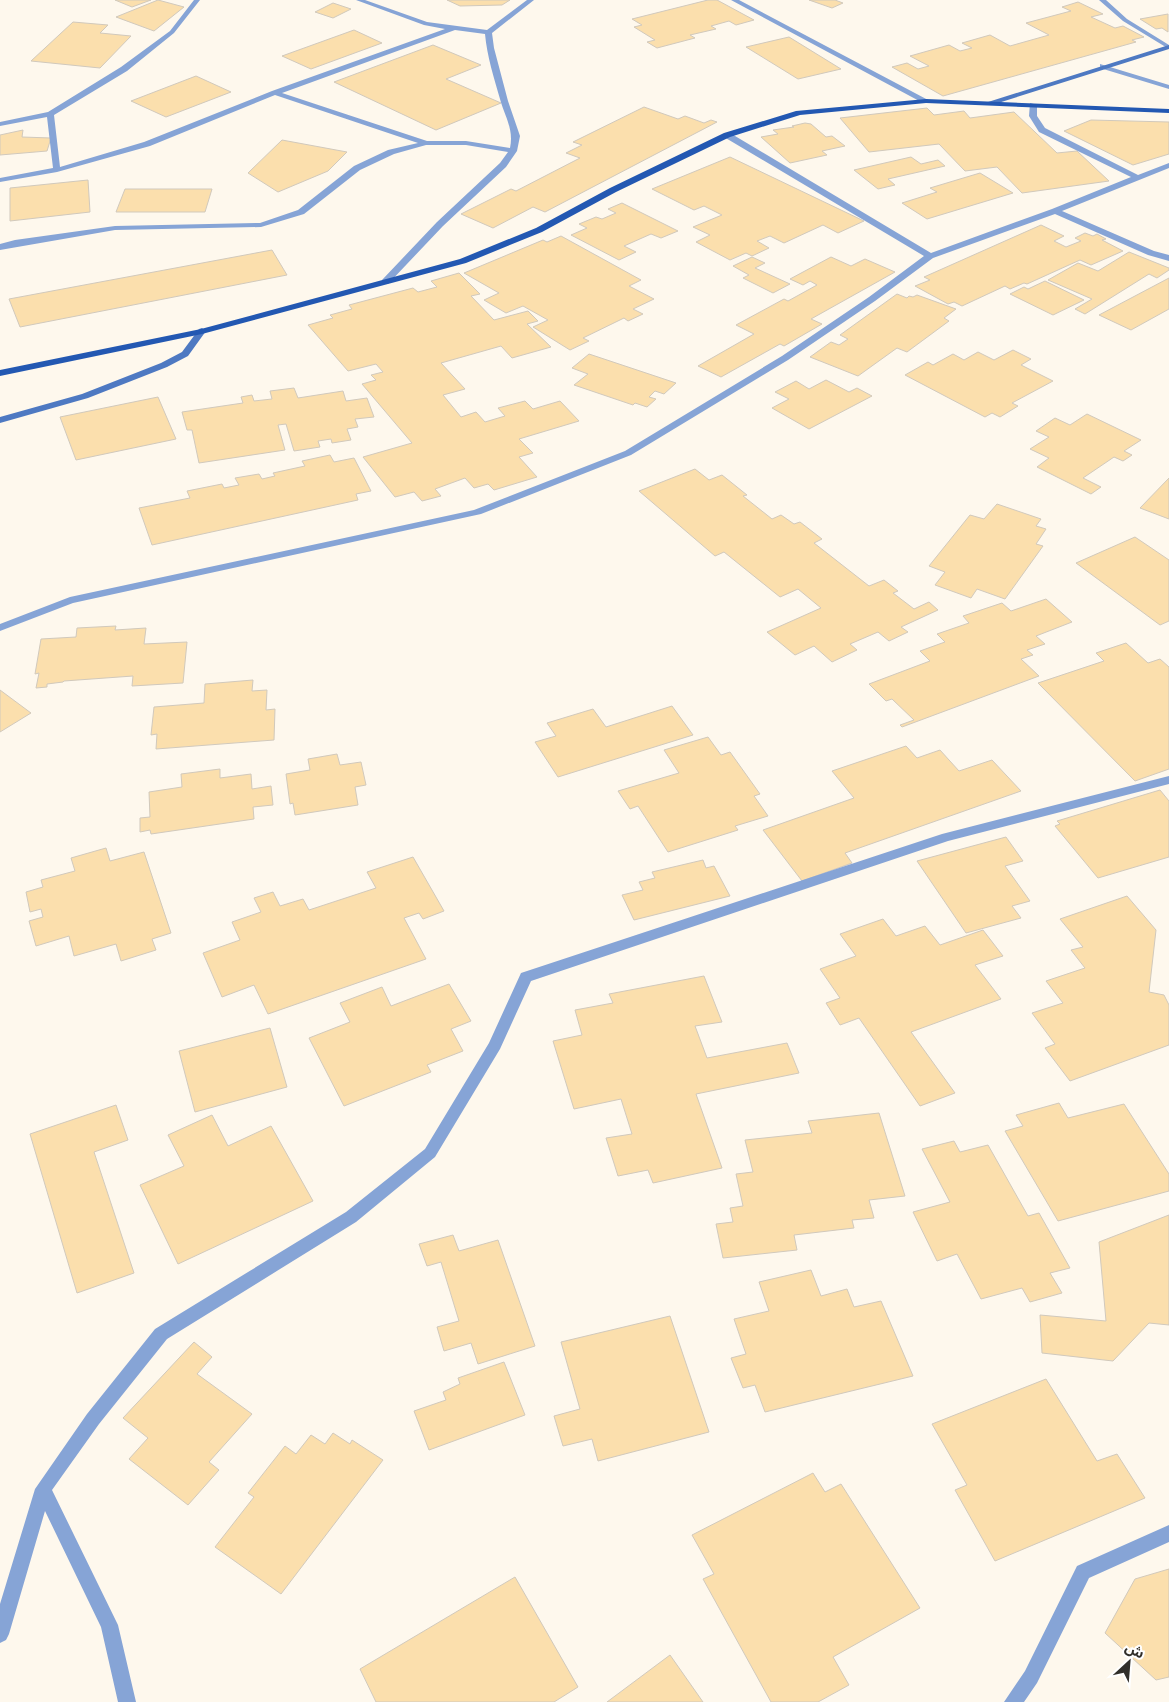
<svg xmlns="http://www.w3.org/2000/svg" width="1169" height="1702" font-family="Cabin,'Noto Sans Arabic',sans-serif">
	<style>
		.building { fill: #fbdfad; stroke: #d1c9bc }
		.lines { fill: none; stroke-linecap: round; stroke-linejoin: round }
		.street { fill: #86a4d6; fill-rule: evenodd }
		.secondary { fill: #4e79c2; fill-rule: evenodd }
		.primary { fill: #2358b2; fill-rule: evenodd }
	</style>
	<rect width="100%" height="100%" fill="#fef8ed"/>
	<path class="building" d="M115,0H151L132,7Z
		M158,0L184,7L154,31L116,17Z
		M447,0H510L502,5L460,6Z
		M708,0H717L754,20L736,25L729,21L711,26L716,29L690,35L695,38L657,48L647,42L655,40L634,27L642,25L632,19Z
		M809,0H835L843,3L832,8Z
		M1078,2L1103,14L1091,17L1115,28L1123,26L1144,37L1132,40L1136,42L943,96L892,67L907,63L918,69L929,66L910,56L949,45L960,51L972,48L962,43L990,35L1010,46L1049,35L1026,23L1071,11L1062,7Z
		M333,3L351,9L333,18L315,12Z
		M1168,14V32L1162,28L1156,29L1140,19Z
		M73,22L108,25L100,33L131,36L100,68L31,61Z
		M354,30L382,43L311,69L282,56Z
		M789,37L841,69L798,79L746,47Z
		M433,45L481,65L446,79L501,103L436,130L334,82Z
		M196,76L231,92L166,117L131,101Z
		M644,107L678,119L685,116L704,123L711,120L717,122L545,212L533,207L493,228L461,214L511,189L516,191L580,158L566,153L582,145L573,142Z
		M927,108L934,115L964,111L970,118L1014,112L1057,153L1077,151L1109,181L1022,193L997,167L965,171L939,144L869,152L840,118Z
		M1091,120L1169,122V154L1133,165L1064,131Z
		M805,123L811,124L826,137L832,136L845,146L822,151L827,155L790,163L761,137L778,134L773,130L794,127L792,126Z
		M23,130L22,137L51,138L47,151L0,155V135Z
		M282,140L347,152L328,171L278,192L248,173Z
		M730,157L864,221L838,233L823,225L784,243L770,236L757,241L769,248L752,256L746,253L730,260L696,242L710,235L693,227L722,215L704,206L694,210L652,189Z
		M911,157L921,164L938,160L945,166L888,179L895,185L878,189L854,170Z
		M980,173L1013,193L927,219L902,203L937,192L930,188Z
		M88,180L90,212L10,221V188Z
		M125,189H212L205,212H116Z
		M622,203L678,231L661,238L651,234L624,246L636,252L619,260L571,235L587,228L579,224L596,217L602,219L616,213L608,209Z
		M1041,225L1064,236L1054,241L1066,247L1081,241L1075,238L1085,233L1093,236L1097,234L1106,239L1102,240L1123,251L1091,265L1080,260L1027,284L1024,283L1010,289L1005,286L962,306L954,302L948,304L915,286L930,280L924,277Z
		M561,236L641,280L629,286L654,299L633,309L643,314L628,321L624,318L583,338L589,341L570,350L533,327L548,320L523,306L506,313L484,300L499,293L464,273L543,240L547,242Z
		M272,250L287,275L20,327L9,299Z
		M1129,252L1169,268V270L1157,278L1149,274L1085,314L1075,309L1092,299L1048,280L1078,263L1098,271Z
		M752,257L765,263L755,268L790,284L773,293L743,278L749,275L733,266Z
		M831,257L851,266L865,259L895,272L811,319L822,324L784,346L780,344L721,377L698,366L754,334L736,325L784,299L788,301L817,285L810,281L803,285L790,279Z
		M459,273L480,294L471,296L494,320L528,311L538,321L527,324L551,347L512,358L501,346L441,363L465,389L443,395L461,417L476,412L485,422L505,416L498,408L525,401L533,409L560,401L579,421L519,439L533,453L519,457L537,477L494,490L488,484L474,488L465,478L435,489L441,496L422,501L414,492L395,497L363,457L412,443L362,384L376,380L371,375L383,372L376,364L348,371L308,325L333,318L330,315L352,309L349,305L413,288L418,292L437,287L431,281Z
		M1169,278V309L1131,330L1099,315Z
		M1045,281L1084,300L1053,315L1010,294L1024,287L1028,289Z
		M897,294L907,298L909,296L913,297L917,295L956,309L944,318L949,321L907,352L897,348L858,376L810,357L831,342L839,345L848,339L840,335Z
		M1013,350L1031,359L1021,365L1053,381L1012,403L1018,406L1000,417L992,413L985,417L905,375L928,362L933,365L953,354L964,360L978,352L994,360Z
		M589,354L676,383L664,394L655,391L649,397L656,399L647,407L635,403L633,405L574,385L588,374L572,368Z
		M826,380L849,392L857,388L872,396L809,429L772,408L789,399L775,392L796,381L809,389Z
		M294,388L298,398L343,391L346,401L367,398L374,417L355,419L358,427L347,429L351,440L332,443L331,439L318,441L320,447L294,451L286,424L278,425L285,450L199,463L192,430H187L182,412L243,403L241,397L252,395L254,401L272,399L270,391Z
		M158,397L176,439L76,460L60,417Z
		M1087,414L1141,440L1124,451L1132,455L1123,461L1114,457L1083,478L1101,487L1091,494L1037,467L1049,458L1030,449L1049,437L1036,431L1055,418L1070,425Z
		M330,455L334,462L354,458L371,491L356,494L358,500L152,545L139,508L190,498L187,491L222,484L224,488L239,485L235,478L259,474L262,479L275,476L273,473L305,466L302,461Z
		M695,469L709,480L722,475L747,495L743,496L772,519L781,515L794,524L800,522L822,539L814,543L869,586L884,580L898,591L893,593L914,609L929,602L938,610L901,627L908,632L889,641L878,632L850,644L857,650L832,662L814,646L795,655L767,632L821,608L798,589L780,597L724,552L715,556L639,491Z
		M1169,478V519L1140,508Z
		M997,504L1041,519L1036,526L1046,529L1036,544L1043,546L1005,599L977,589L971,598L935,585L945,572L929,566L970,515L984,519Z
		M1135,537L1169,560V621L1160,625L1076,563Z
		M1046,599L1072,622L1036,636L1045,644L1027,650L1033,655L1021,659L1039,676L902,727L900,725L914,720L892,699L886,701L869,684L930,661L920,651L945,642L937,634L969,623L963,616L1002,603L1011,611Z
		M116,626L115,630L146,628L144,644L187,642L183,683L132,686L133,676L64,681L63,682L47,684V687L36,688L39,673L35,674L41,639L76,637L77,628Z
		M1126,643L1148,663L1160,659L1169,667V769L1135,781L1038,683L1104,661L1096,653Z
		M253,680L252,691L267,690L266,710L275,709L274,740L156,749L157,734L151,735L154,707L204,703L205,684Z
		M0,690L31,713L0,732Z
		M672,706L693,735L558,777L535,742L556,736L547,723L593,709L606,727Z
		M708,737L721,755L730,752L760,794L754,796L768,816L735,826L738,830L668,852L638,806L630,809L618,791L679,773L664,750Z
		M906,746L917,758L940,750L959,771L992,760L1021,791L845,853L852,863L802,881L763,830L854,798L832,771Z
		M337,754L340,765L361,762L366,785L355,787L358,805L295,815L293,803L290,804L286,774L310,770L308,759Z
		M220,769V778L251,774L252,789L271,786L273,805L253,807L254,819L151,834L150,830L140,832V818L150,817L149,792L182,787L181,774Z
		M1160,790L1169,801V857L1098,878L1055,826L1060,824L1057,821Z
		M1006,837L1023,861L1005,866L1030,901L1012,906L1021,918L966,933L917,861Z
		M106,848L110,861L144,852L171,933L152,939L156,950L121,961L116,944L74,956L69,936L36,946L29,921L43,917L41,909L30,912L26,892L43,887L41,880L75,871L71,858Z
		M413,857L444,911L423,919L419,913L404,918L426,959L268,1014L254,985L222,997L203,953L240,940L232,922L261,912L254,898L273,892L280,906L303,899L309,910L376,888L367,872Z
		M703,860L706,868L714,866L730,896L634,920L622,895L643,890L639,882L655,878L652,872Z
		M1127,896L1156,930L1149,992L1164,995L1169,1005V1045L1070,1081L1045,1048L1055,1044L1032,1013L1063,1003L1046,981L1085,968L1071,950L1083,947L1060,919Z
		M883,919L896,936L925,926L940,945L983,930L1003,956L975,965L1001,999L911,1032L955,1093L920,1106L859,1018L840,1025L826,1003L840,998L820,969L856,956L840,934Z
		M704,976L722,1022L695,1026L707,1058L787,1043L799,1073L696,1094L722,1168L653,1183L648,1170L618,1176L606,1138L632,1134L621,1099L574,1109L553,1041L582,1035L575,1010L613,1003L609,994Z
		M449,984L471,1021L451,1029L463,1051L427,1065L431,1072L344,1106L309,1038L350,1022L340,1003L382,987L391,1006Z
		M270,1028L287,1087L195,1112L179,1051Z
		M1059,1103L1068,1118L1124,1104L1169,1174V1191L1058,1221L1005,1131L1023,1126L1016,1115Z
		M116,1105L128,1140L94,1152L134,1273L77,1293L30,1134Z
		M879,1113L905,1196L869,1200L874,1218L852,1220L854,1228L794,1235L797,1250L723,1258L716,1224L733,1222L730,1208L743,1206L736,1174L753,1172L745,1140L812,1133L808,1121Z
		M212,1115L228,1146L271,1126L313,1201L178,1264L140,1185L184,1166L168,1135Z
		M954,1141L960,1152L988,1145L1028,1216L1039,1213L1070,1268L1050,1273L1062,1293L1030,1302L1022,1288L981,1299L957,1254L937,1261L913,1212L950,1202L922,1149Z
		M1169,1215V1325L1149,1323L1113,1361L1042,1353L1040,1315L1106,1321L1099,1242Z
		M453,1235L459,1251L498,1240L535,1346L478,1364L471,1343L444,1351L437,1327L459,1321L441,1262L427,1266L419,1244Z
		M811,1270L821,1296L847,1289L854,1307L881,1301L913,1376L765,1412L755,1385L743,1388L731,1358L746,1354L734,1319L769,1311L759,1282Z
		M670,1316L709,1432L598,1461L592,1439L563,1446L554,1416L580,1409L561,1342Z
		M194,1342L212,1357L197,1374L252,1414L209,1462L219,1470L188,1505L129,1459L148,1438L123,1418Z
		M504,1362L525,1415L429,1450L414,1411L446,1400L443,1392L460,1384L458,1378Z
		M1046,1379L1097,1461L1117,1454L1145,1498L995,1561L955,1490L967,1485L932,1424Z
		M333,1433L350,1444L352,1440L383,1460L281,1594L215,1547L254,1497L248,1493L285,1446L296,1454L311,1435L325,1444Z
		M813,1473L825,1492L841,1484L920,1608L833,1657L849,1685L818,1702H771L703,1579L714,1574L692,1535Z
		M1169,1569V1677L1156,1680L1105,1633L1135,1579Z
		M515,1577L578,1687L554,1702H376L360,1669Z
		M670,1655L703,1702H607Z"/>
	<g class="lines">
		<path class="street" d="M194,0H200L174,33L127,71L54,115L60,167L144,142L272,91L445,29L424,25L356,0H365L427,22L487,30L527,0H534L492,33L494,48L508,101L520,136L517,151L506,167L443,226L388,284H382V280L437,222L500,163L508,152L466,145H426L394,154L360,170L304,214L261,227L115,230L0,250V244L15,240L115,226L260,223L298,210L354,166L388,150L418,143L275,95L150,146L57,172L0,182V178L53,168L47,117L0,126V122L48,112L121,67L170,31ZM455,30L485,34C487,56 494,78 500,99C505,117 514,129 510,148L466,141H427L282,93Z
			M731,0H739L930,101L923,103Z
			M1099,0H1106L1127,19L1169,45V49L1123,21Z
			M1100,64L1169,85V89L1100,68Z
			M1030,103L1037,105V116L1045,128L1138,175L1169,163V168L1062,211L1154,251L1169,255V261L1148,255L1055,214L933,258L875,301L788,360L631,455L481,514L73,603L0,631V624L70,597L474,510L625,451L782,356L869,297L924,256L724,137V133H730L931,253L1052,209L1131,177L1039,132L1029,116Z
			M1169,776V784L948,841L531,981L500,1049L435,1157L356,1222L167,1339L99,1424L52,1490L118,1625L136,1702H118L101,1627L45,1511L9,1634L6,1640L0,1643V1604L35,1489L87,1414L155,1329L346,1212L425,1149L489,1043L521,973L942,834Z
			M1169,1525V1542L1089,1578L1037,1683L1024,1702H1004L1025,1671L1077,1566Z"/>
		<path class="secondary" d="M1169,45V49L995,104L988,102Z
			M202,328L206,331L188,356L167,367L88,398L0,423V417L82,394L161,363L182,352L199,329Z"/>
		<path class="primary" d="M926,99L1169,109V113L926,103L800,115L730,137L616,192L542,232L466,263L202,334L0,376V370L201,329L460,259L536,228L610,188L724,133L796,111Z"/>
	</g>
	<g transform="translate(1129 1662) rotate(26)" stroke="#ffffff" stroke-width="4" paint-order="stroke">
	<path d="M0-4L9 19L0 12L-9 19Z" fill="#312f2a"/>
	<text y="-8" font-size="14" font-weight="bold" text-anchor="middle" fill="#312f2a">ش</text>
	</g>
</svg>
